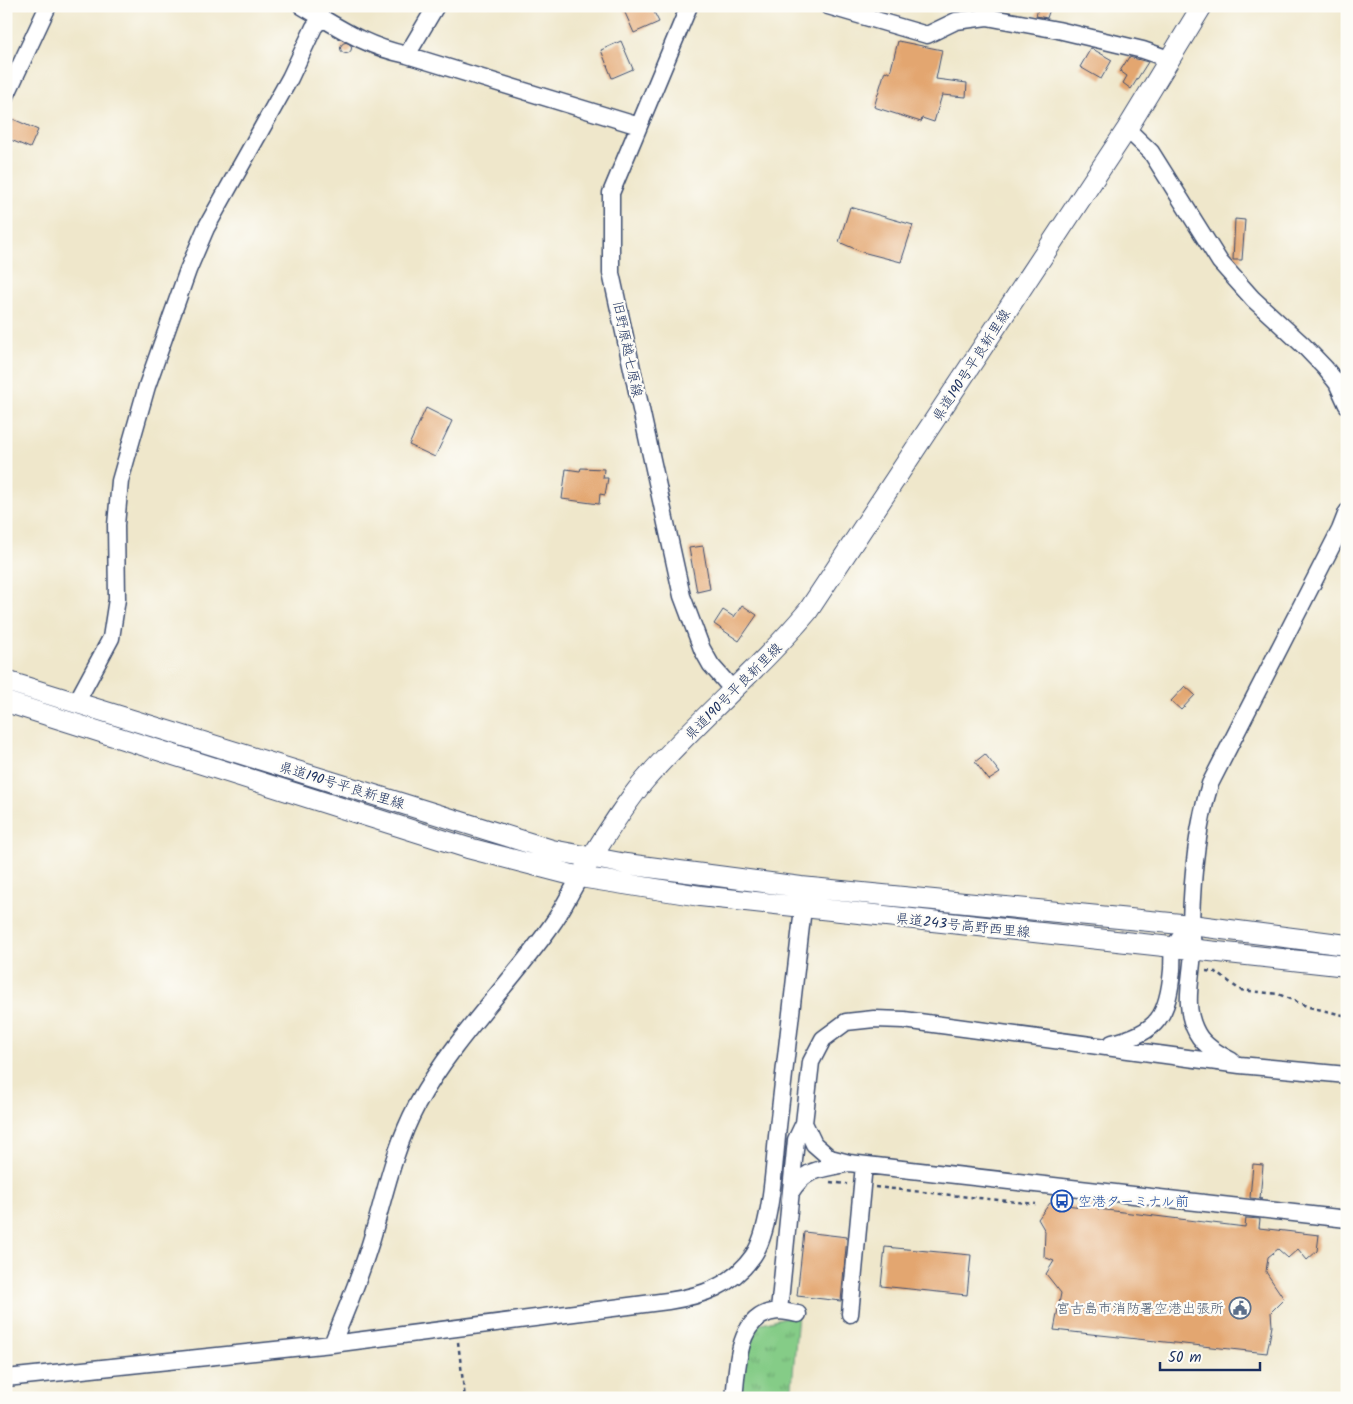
<svg xmlns="http://www.w3.org/2000/svg" width="1353" height="1404" font-family="Kalam,'Klee One',sans-serif">
	<style>
		.grass { fill: url(#grass-tufts); stroke: #507e72 }
		.building { fill: #e3a670 }
		.lines { fill: none; stroke-linecap: round; stroke-linejoin: round }
		.minor-casing { stroke: #3b4b6e; stroke-width: 19 }
		.major-casing { stroke: #3b4b6e; stroke-width: 22 }
		.path { stroke: #3b4b6e; stroke-width: 2.5; stroke-dasharray: 4 4; stroke-linecap: butt }
		.minor { stroke: #fff; stroke-width: 16 }
		.major { stroke: #fff; stroke-width: 20 }
		.labels { text-anchor: middle; stroke-width: 4.5; stroke-linejoin: round; paint-order: stroke }
		.street-label { font-size: 14px; fill: #1b2f5e; stroke: #fdfcf7 }
		.transit-label { font-size: 14px; fill: #164399; stroke: #fdfcf7; text-anchor: start }
		.service-label { font-size: 14px; fill: #4e5e75; stroke: #fdfcf7; text-anchor: end }
	</style>
	<defs>
		<pattern id="grass-tufts" width="24" height="20" patternUnits="userSpaceOnUse" patternTransform="scale(1.25)"><rect width="24" height="20" fill="#85cc87"/><path d="M3 7l-1-3M5 7V3M7 7l1-3M15 17l-1-3M17 17v-4M19 17l1-3" fill="none" stroke="#6ca672"/></pattern>
	</defs>
	<rect width="100%" height="100%" fill="#fdfcf7"/>
	<filter id="ink" filterUnits="userSpaceOnUse"><feTurbulence type="fractalNoise" baseFrequency=".02" numOctaves="2"/><feDisplacementMap in="SourceGraphic" scale="10" xChannelSelector="R" yChannelSelector="G"/><feConvolveMatrix kernelMatrix="1 2 1 2 8 2 1 2 1" color-interpolation-filters="sRGB"/></filter>
	<filter id="wash" filterUnits="userSpaceOnUse"><feTurbulence type="fractalNoise" baseFrequency=".0096" numOctaves="4" result="noise"/><feDisplacementMap in="SourceGraphic" scale="20" xChannelSelector="R" yChannelSelector="G"/><feGaussianBlur stdDeviation="1.12" result="paint"/><feColorMatrix in="noise" values="0 0 0 0 0 0 0 0 0 0 0 0 0 0 0 0 0 1.4 0 .05"/><feComposite in="paint" operator="in"/></filter>
	<g filter="url(#wash)">
		<rect width="100%" height="100%" fill="#efe7cb"/>
		<path class="grass" d="M798,1314L791,1398H734L750,1326Z"/>
		<g id="blocks">
			<path class="building" d="M622,6H651L659,22L634,33Z
				M1039,6H1051L1047,18L1036,16Z
				M621,41L633,69L612,78L601,50Z
				M898,41L942,50L936,79L967,83L966,97L942,95L934,122L922,118L921,122L874,107L885,71L890,73Z
				M340.5 48a5.5 5.5 0 1 1 11 0a5.5 5.5 0 1 1-11 0Z
				M1091,48L1112,60L1101,79L1080,67Z
				M1129,57L1148,62L1131,89L1123,83L1127,76L1120,71Z
				M13,119L38,130L30,148L6,138Z
				M850,207L913,225L901,262L862,252L839,242Z
				M1235,219L1245,220L1242,260H1233Z
				M426,408L452,421L435,457L409,445Z
				M581,468L604,469L603,478H608L605,495L600,494L599,504L562,499L566,469L580,471Z
				M703,546L710,589L697,592L689,548Z
				M742,605L757,615L739,641L714,624L723,610L734,617Z
				M1185,686L1195,695L1181,710L1171,701Z
				M985,754L1000,773L989,780L975,762Z
				M1253,1164L1263,1165L1260,1199H1262L1250,1198Z
				M1083,1199L1099,1201L1098,1209L1245,1227L1246,1218L1260,1219L1259,1228L1319,1235L1317,1251L1307,1260L1298,1249L1288,1258L1278,1249L1268,1257L1266,1272L1284,1299L1271,1312L1272,1326L1267,1353L1054,1330L1061,1293L1046,1274L1054,1261L1044,1257L1045,1231L1038,1219L1050,1203L1082,1207Z
				M804,1232L847,1237L841,1301L797,1296Z
				M885,1247L971,1255L967,1295L881,1286Z"/>
		</g>
	</g>
	<g filter="url(#ink)">
		<use href="#blocks" fill-opacity="0" stroke="#3b4b6e" stroke-width="1"/>
		<g class="lines">
			<g class="minor-casing">
				<path id="minor" d="M302,6C338,27 364,46 407,55L639,126
					M689,6L611,193V273L682,596L702,649L711,665L733,690
					M828,6L927,35L956,21L987,17L1058,30L1143,50L1169,59
					M407,55L436,6
					M6,96L48,6
					M1127,129L1151,152L1220,262L1253,299L1304,346L1325,368L1337,383L1347,405
					M76,703L111,638L117,599L116,525L120,481L147,386L188,270L206,228L290,78L314,27L322,18
					M1112,1043C1158,1033 1168,1015 1172,970C1173,955 1170,951 1180,938
					M1232,1061C1219,1054 1204,1046 1197,1033C1182,1006 1192,979 1193,950C1193,942 1191,933 1191,924C1192,877 1196,830 1210,784L1340,530L1347,512
					M1347,1075L1240,1065L904,1020L874,1019L846,1022L823,1039L811,1062L804,1123L814,1144L830,1158L849,1163L1347,1219
					M791,1192C806,1168 819,1170 845,1164
					M779,1311L796,1140L804,1123
					M850,1314L864,1165
					M332,1344C347,1309 361,1274 372,1238C385,1193 395,1146 417,1105C453,1039 508,987 551,926C562,911 570,893 580,877
					M6,1378L332,1344L668,1301C702,1296 732,1286 753,1256C772,1229 774,1161 778,1127C786,1054 794,981 803,908
					M734,1398C738,1367 736,1314 778,1311C785,1311 792,1313 798,1314"/>
			</g>
			<g class="major-casing">
				<path id="major" d="M6,681L552,850L626,864L801,887L1191,925L1347,945
					M6,702L468,848L580,877L700,896L1347,966
					M585,868C604,838 623,806 645,780C696,721 758,671 808,611L1127,129L1202,6"/>
			</g>
			<path class="path" d="M1206,971L1216,972L1240,990L1278,994L1309,1007L1347,1016
				M830,1182L847,1184
				M875,1187L1036,1204
				M458,1342L465,1398"/>
			<use href="#minor" class="minor"/>
			<use href="#major" class="major"/>
		</g>
	</g>
	<defs>
		<g id="bus-ring" transform="scale(1.125)"><circle r="9.5" fill="#fdfcf7" stroke="#1a4fb4" stroke-width="1.5"/><path d="M-5-6H5V4H4V6H2V4H-2V6H-4V4H-5ZM-3.5-4V0h7V-4ZM-3.5 1.2v1.5H-2V1.2ZM2 1.2v1.5H3.5V1.2Z" fill="#1a4fb4"/></g>
		<g id="civic-ring" transform="scale(1.125)"><circle r="9.5" fill="#fdfcf7" stroke="#5c6f8a" stroke-width="1.5"/><path d="M-.6-6.5H3V-4.5H.6V-3L4-1V1h2V6H-6V1h2V-1L-.6-3ZM-1.2 2.5V6h2.4V2.5Z" fill="#5c6f8a"/></g>
	</defs>
	<g fill-rule="evenodd">
		<use href="#bus-ring" x="1062" y="1201"/>
		<use href="#civic-ring" x="1240" y="1308"/>
	</g>
	<g class="labels">
		<g class="street-label">
			<text transform="translate(628 349) rotate(78)" y="5">旧野原越七原線</text>
			<text transform="translate(971 365) rotate(-57)" y="5">県道190号平良新里線</text>
			<text transform="translate(733 691) rotate(-45)" y="5">県道190号平良新里線</text>
			<text transform="translate(342 785) rotate(17)" y="5">県道190号平良新里線</text>
			<text transform="translate(963 925) rotate(6)" y="5">県道243号高野西里線</text>
		</g>
		<g class="transit-label">
			<text x="1078" y="1206">空港ターミナル前</text>
		</g>
		<g class="service-label">
			<text x="1224" y="1313">宮古島市消防署空港出張所</text>
		</g>
	</g>
	<rect width="1353" height="1404" fill="none" stroke="#fdfcf7" stroke-width="25"/>
	<path d="M1160 1362v8h100v-8" fill="none" stroke="#1b2f5e" stroke-width="2.5"/>
	<text x="1168" y="1362" font-size="15" fill="#1b2f5e" stroke="#fdfcf7" stroke-width="4" paint-order="stroke">50 m</text>
</svg>
